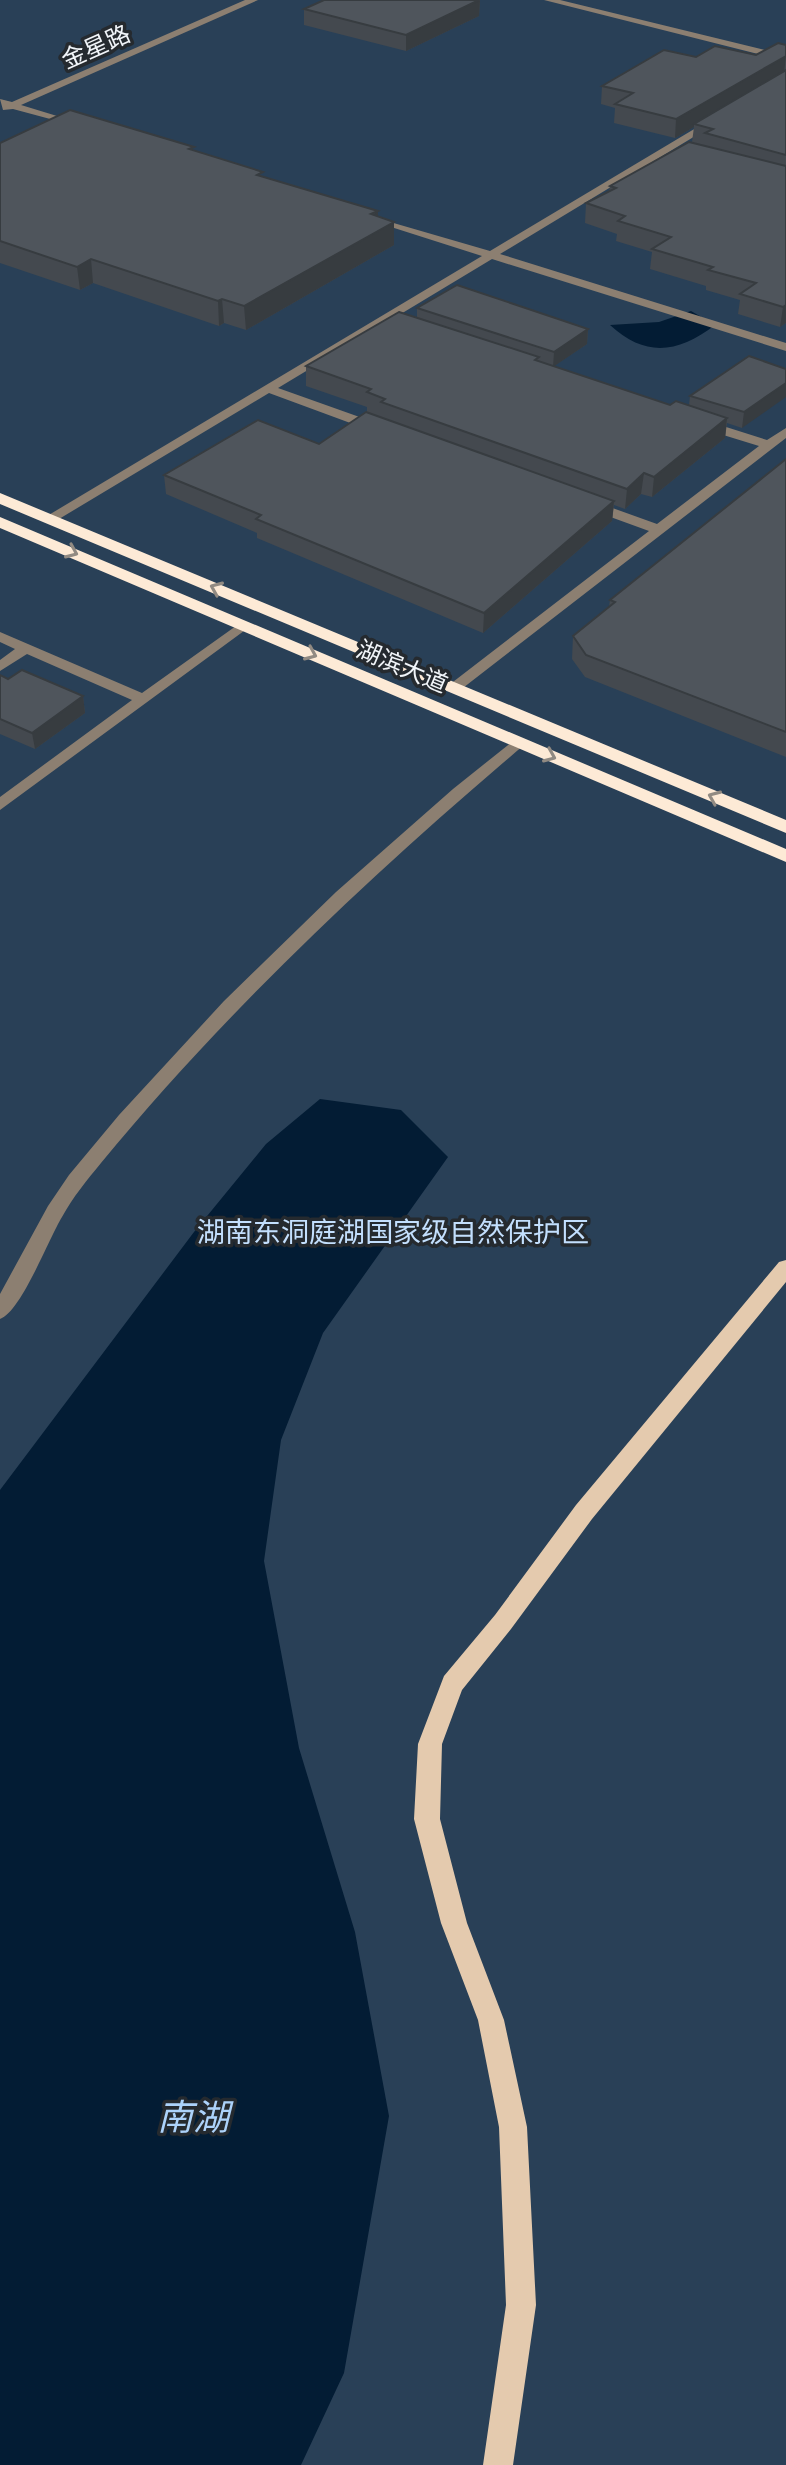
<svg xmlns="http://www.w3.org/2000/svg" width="786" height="2465" font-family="Arial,'Noto Sans SC',sans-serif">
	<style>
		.green { fill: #294057 }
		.water { fill: #031c34 }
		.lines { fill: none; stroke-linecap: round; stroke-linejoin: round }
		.minor { fill: #8c7f71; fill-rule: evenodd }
		.major { fill: #e4caae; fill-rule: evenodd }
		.highway { fill: #fdead6; fill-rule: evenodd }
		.wall { fill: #44494f }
		.shaded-wall { fill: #373c40 }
		.building { fill: #4f555c; stroke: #373c40; stroke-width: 2 }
		.oneway { stroke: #918a82 }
		.labels { text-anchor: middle; stroke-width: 7; stroke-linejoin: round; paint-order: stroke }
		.far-street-label { font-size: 24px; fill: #f1f5f9; stroke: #252a2f }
		.park-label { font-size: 28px; fill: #c3dffd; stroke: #252a2f }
		.near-water-label { font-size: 36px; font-style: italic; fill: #acd2fa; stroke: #252a2f }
	</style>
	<rect width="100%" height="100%" fill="#2e343a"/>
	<path class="green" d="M0,0H786V2465H0Z"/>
	<path class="water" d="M691,311L715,325C678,353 646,358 610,325L659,322Z
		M320,1099L401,1110L448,1157L323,1333L281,1440L264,1561L299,1748L355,1932L389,2116L344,2373L301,2465H0V1490L194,1232L266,1144Z"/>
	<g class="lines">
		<path class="minor" d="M245,0H258L21,105L80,123V127L13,109L3,110L0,99L12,102Z
			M544,0H560L786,55V61Z
			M711,119L720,121L500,254L786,343V351L492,259L278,388L382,425V431H372L269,393L54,522L42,519L482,256L366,219V215L490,251Z
			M694,420H704L767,440L786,428V438L459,691H449V685L649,531L583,507V501H593L657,524L759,446L694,426Z
			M243,621L250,625L248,628L0,810V797L132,700L27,654L0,671V660L15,649L0,642V632L142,693Z
			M518,737L526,742L524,745C372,874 228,1009 101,1163C87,1180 73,1197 62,1217C49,1238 21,1312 0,1319V1294L48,1206L69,1175L119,1115L224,1001L336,892L453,789Z"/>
		<path class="major" d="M786,1260V1282L592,1519L511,1629L462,1690L442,1744L440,1819L467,1923L504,2020L527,2127L536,2305L513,2465H483L506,2305L499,2127L478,2020L441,1923L414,1819L418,1744L444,1676L495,1615L576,1505L779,1262Z"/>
		<path class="highway" d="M0,493L786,820V833L0,504Z
			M0,517L786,849V862L0,528Z"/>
	</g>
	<path class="wall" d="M480,0L479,16L406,51L304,25V9Z
		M786,45V323L780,327L738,314L740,300L706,290V286L650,269L652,252L616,241L617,234L585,223L586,203L609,192L610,186L692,142L694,127L675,138L614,123L615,108L601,104L602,86L696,57L756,55Z
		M0,143L194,151L263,177L378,211V216L394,245L246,330L224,323L219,326L93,283L80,290L0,263Z
		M417,308L588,329L587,344L554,366L670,405H689L690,396L786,369L742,428L727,423L725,438L652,497L641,494L625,509L614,505L612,521L483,633L257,538V533L166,494L164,475L319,444L367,412V407L306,386V366L417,318Z
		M786,459V757L585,677L572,659L573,636L609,607L610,600Z
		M0,675L8,679L83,696L85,713L35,749L0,734Z"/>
	<path class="shaded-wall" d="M480,0L479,16L406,51V35Z
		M786,56L784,73L694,124V127L675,138L676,119Z
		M378,211V231L394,222V245L246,330L244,306Z
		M91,259L93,283L80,290L77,267Z
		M222,299L224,323L219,326L218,301Z
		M786,305V323L780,327L783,307Z
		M588,329L587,344L553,367L554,352Z
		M786,383V397L742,428L744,412Z
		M727,418L725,438L652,497L654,477Z
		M644,473L641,494L625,509L627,489Z
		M614,501L612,521L483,633L484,613Z
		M83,696L85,713L35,749L32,733Z"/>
	<path class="building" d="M324,0H479L406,35L304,9Z
		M778,43L786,45V56L676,119L615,104L633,93L602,86L664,50L696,57L715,46L756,55Z
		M786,70V155L705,133L713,129L694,124Z
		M70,110L194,147L189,149L263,172L257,175L378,211L371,214L394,222L244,306L222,299L218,301L91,259L77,267L0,241V143Z
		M689,142L786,166V305L783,307L740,294L756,283L708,270L713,267L652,249L671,237L618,221L625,216L586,203L616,188L610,186Z
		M457,285L588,329L554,352L417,308Z
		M399,312L539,357L535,360L670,405L676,401L727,418L654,477L644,473L627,489L381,402L385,399L367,392L371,389L306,366Z
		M749,356L786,369V383L744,412L690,396Z
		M366,412L614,501L484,613L256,519L261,515L164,475L258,420L319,444Z
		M786,459V732L586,655L573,636L615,602L610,600Z
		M22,670L83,696L32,733L0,719V675L8,679Z"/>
	<defs><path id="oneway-chevron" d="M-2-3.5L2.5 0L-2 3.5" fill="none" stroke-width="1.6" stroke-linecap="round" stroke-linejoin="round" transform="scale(2)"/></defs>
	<g class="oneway">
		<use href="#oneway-chevron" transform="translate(72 552) rotate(23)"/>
		<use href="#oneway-chevron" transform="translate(216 588) rotate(-157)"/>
		<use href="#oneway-chevron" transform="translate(311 654) rotate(23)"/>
		<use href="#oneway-chevron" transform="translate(550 756) rotate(23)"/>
		<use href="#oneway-chevron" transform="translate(714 797) rotate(-157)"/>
	</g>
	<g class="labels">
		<g class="far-street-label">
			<text transform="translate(96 47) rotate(-24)" y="8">金星路</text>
			<text transform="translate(402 667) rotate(23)" y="8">湖滨大道</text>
		</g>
		<g class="park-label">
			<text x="393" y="1242">湖南东洞庭湖国家级自然保护区</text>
		</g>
		<g class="near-water-label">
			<text x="193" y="2130">南湖</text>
		</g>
	</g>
</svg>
